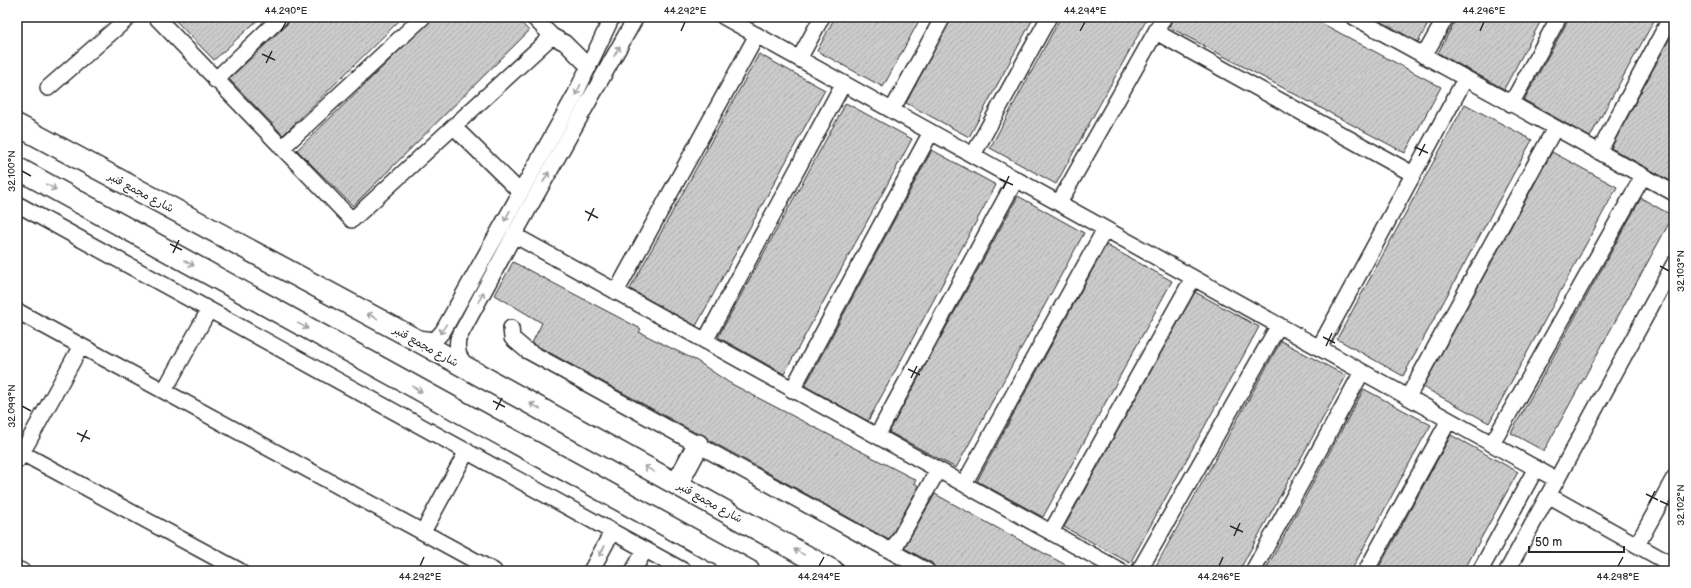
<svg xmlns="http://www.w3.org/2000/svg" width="1691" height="588" font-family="'Balsamiq Sans','Playpen Sans Arabic',sans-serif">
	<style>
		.building { fill: url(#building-hatch); stroke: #2b2b2b }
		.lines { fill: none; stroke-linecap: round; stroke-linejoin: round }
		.street-casing { stroke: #2b2b2b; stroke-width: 18 }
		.secondary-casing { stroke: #2b2b2b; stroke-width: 24 }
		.street { stroke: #fff; stroke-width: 15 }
		.secondary { stroke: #fff; stroke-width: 21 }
		.oneway { stroke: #a0a0a0 }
		.ticks { fill: none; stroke: #2b2b2b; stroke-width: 1.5 }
		.labels { text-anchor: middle; stroke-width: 3; stroke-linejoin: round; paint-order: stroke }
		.street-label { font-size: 11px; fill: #2b2b2b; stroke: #fff }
		.neatline { fill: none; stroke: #2b2b2b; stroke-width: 1.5 }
		.ticks-label { font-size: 10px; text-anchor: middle; fill: #2b2b2b }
	</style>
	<defs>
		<pattern id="building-hatch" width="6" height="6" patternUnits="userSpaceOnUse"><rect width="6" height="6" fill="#cbcbcb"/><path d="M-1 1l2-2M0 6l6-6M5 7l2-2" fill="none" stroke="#aeaeae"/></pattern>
	</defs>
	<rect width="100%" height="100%" fill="#fff"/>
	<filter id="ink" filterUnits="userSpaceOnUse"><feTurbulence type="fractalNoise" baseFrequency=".025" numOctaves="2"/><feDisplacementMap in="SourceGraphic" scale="8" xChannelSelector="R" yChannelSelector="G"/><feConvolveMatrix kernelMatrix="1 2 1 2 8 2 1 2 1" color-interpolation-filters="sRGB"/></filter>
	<g filter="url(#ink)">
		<path class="building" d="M172,17H261L214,60Z
			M292,17H403L283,135L229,79L287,24Z
			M434,17H516L529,31L353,206L297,150Z
			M835,17H921L883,87L817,51Z
			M952,17H1034L969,137L906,103Z
			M1061,17H1148L1056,184L990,148Z
			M1173,17H1310L1441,87L1405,153L1169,27Z
			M1373,17H1432L1418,42Z
			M1457,17H1543L1504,89L1438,53Z
			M1570,17H1656L1590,137L1524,100Z
			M1674,30V183L1611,148Z
			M759,54L825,90L696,326L630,289Z
			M846,103L912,139L784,374L718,337Z
			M1465,104L1532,140L1403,376L1337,339Z
			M932,150L996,185L868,421L805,386Z
			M1552,152L1617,187L1489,423L1423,387Z
			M1018,196L1084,233L956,468L889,432Z
			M1641,198L1673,216L1544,451L1511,433Z
			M1106,245L1172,281L1043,517L977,481Z
			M513,262L641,329L639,332L697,361L728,382L764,401L916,480L914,483L919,486L889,540L709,440L704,435L696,433L532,343L542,323L495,295Z
			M1195,292L1259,327L1130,563L1064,527Z
			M1281,341L1346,376L1245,560L1239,571H1153Z
			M1364,389L1431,425L1421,442L1351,571H1265Z
			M1451,435L1518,472L1480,540L1464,571H1377Z
			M935,494L977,517L1077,571H936L932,563L904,548Z"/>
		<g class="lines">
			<g class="street-casing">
				<path id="street" d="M156,17L352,220L552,36
					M533,17L552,36L565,43L589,67
					M724,17L1557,480
					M1354,17L1674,193
					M1156,32L1413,174
					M1424,56L1446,17
					M799,59L822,17
					M215,80L281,17
					M48,88L129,17
					M1511,104L1559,17
					M892,110L943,17
					M454,127L520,192
					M282,148L423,17
					M1599,152L1671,17
					M973,155L1049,17
					M1059,203L1164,17
					M17,204L684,571
					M514,235L1121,571
					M616,292L757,35
					M17,311L494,571
					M511,328L512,338L526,350L927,571
					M417,338L435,340L443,331L575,95L612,17
					M705,341L843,84
					M1319,348L1465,79
					M468,368C459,358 456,352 458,339L514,235L636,17
					M792,390L931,132
					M164,391L209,310
					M1408,397L1555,128
					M877,436L1016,179
					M1492,444L1643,176
					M22,453L240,571
					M18,460L81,346
					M964,484L1105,229
					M1548,495L1674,566
					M423,532L467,451
					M1051,532L1193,278
					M1637,545L1674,478
					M892,552L938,470
					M17,569L22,571
					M591,571L612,532
					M633,571L645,550
					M1139,571L1279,325
					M1253,571L1362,372
					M1366,571L1449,420
					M1480,571L1536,468
					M1507,571L1674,264"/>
			</g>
			<g class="secondary-casing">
				<path id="secondary" d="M17,125L411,337L833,571
					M17,168L749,571
					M677,484L698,445"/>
			</g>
			<use href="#street" class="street"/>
			<use href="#secondary" class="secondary"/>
		</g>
		<defs><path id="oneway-shaft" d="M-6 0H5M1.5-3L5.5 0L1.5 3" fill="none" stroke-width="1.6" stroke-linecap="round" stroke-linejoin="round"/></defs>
		<g class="oneway">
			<use href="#oneway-shaft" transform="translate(617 51) rotate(-61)"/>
			<use href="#oneway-shaft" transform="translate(578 90) rotate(116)"/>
			<use href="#oneway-shaft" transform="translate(546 177) rotate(-61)"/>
			<use href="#oneway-shaft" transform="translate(51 187) rotate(29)"/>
			<use href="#oneway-shaft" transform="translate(507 216) rotate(119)"/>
			<use href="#oneway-shaft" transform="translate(189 263) rotate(29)"/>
			<use href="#oneway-shaft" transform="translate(481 297) rotate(-62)"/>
			<use href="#oneway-shaft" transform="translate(372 316) rotate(-152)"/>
			<use href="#oneway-shaft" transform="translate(303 326) rotate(29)"/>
			<use href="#oneway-shaft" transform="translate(443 329) rotate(125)"/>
			<use href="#oneway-shaft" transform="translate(417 389) rotate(29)"/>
			<use href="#oneway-shaft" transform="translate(535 406) rotate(-151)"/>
			<use href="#oneway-shaft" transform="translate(649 469) rotate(-151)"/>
			<use href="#oneway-shaft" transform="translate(602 551) rotate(119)"/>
			<use href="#oneway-shaft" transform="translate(799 552) rotate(-151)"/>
		</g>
	</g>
	<path class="ticks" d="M281,31L286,22M681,31L685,22M1080,31L1085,22M1480,31L1484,22M262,54L275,60M266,63L272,51M1415,147L1428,153M1419,156L1425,144M22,171L31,176M1000,179L1013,185M1003,189L1009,176M585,211L598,218M588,221L594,208M170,244L182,250M173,253L179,240M1660,266L1669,271M1323,337L1335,343M1326,346L1332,333M908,369L920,375M911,378L917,366M493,401L505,407M22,406L31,411M496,410L502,398M77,433L90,439M81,442L87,430M1646,494L1658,500M1660,501L1669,505M1649,503L1655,491M1230,526L1243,532M1234,536L1240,523M420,566L424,557M819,566L824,557M1219,566L1223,557M1618,566L1623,557"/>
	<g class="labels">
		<g class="street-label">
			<text transform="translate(141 192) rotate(28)" y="4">شارع مجمع قنبر</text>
			<text transform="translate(426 346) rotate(29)" y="4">شارع مجمع قنبر</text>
			<text transform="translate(710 502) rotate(29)" y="4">شارع مجمع قنبر</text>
		</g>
	</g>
	<rect width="1691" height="588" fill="none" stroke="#fff" stroke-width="44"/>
	<path d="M1529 546v6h95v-6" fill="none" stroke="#2b2b2b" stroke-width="2"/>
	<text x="1535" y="546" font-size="12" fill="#2b2b2b" stroke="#ffffff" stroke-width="3" paint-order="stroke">50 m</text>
	<rect x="22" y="22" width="1647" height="544" class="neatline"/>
	<g class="ticks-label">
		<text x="286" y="14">44.290°E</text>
		<text x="685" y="14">44.292°E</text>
		<text x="1085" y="14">44.294°E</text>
		<text x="1484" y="14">44.296°E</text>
		<text transform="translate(11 171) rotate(-90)" y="4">32.100°N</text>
		<text transform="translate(1680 271) rotate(-90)" y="4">32.103°N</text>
		<text transform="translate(11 406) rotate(-90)" y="4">32.099°N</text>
		<text transform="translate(1680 505) rotate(-90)" y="4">32.102°N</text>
		<text x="420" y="580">44.292°E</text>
		<text x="819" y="580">44.294°E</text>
		<text x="1219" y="580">44.296°E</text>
		<text x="1618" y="580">44.298°E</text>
	</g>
</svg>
